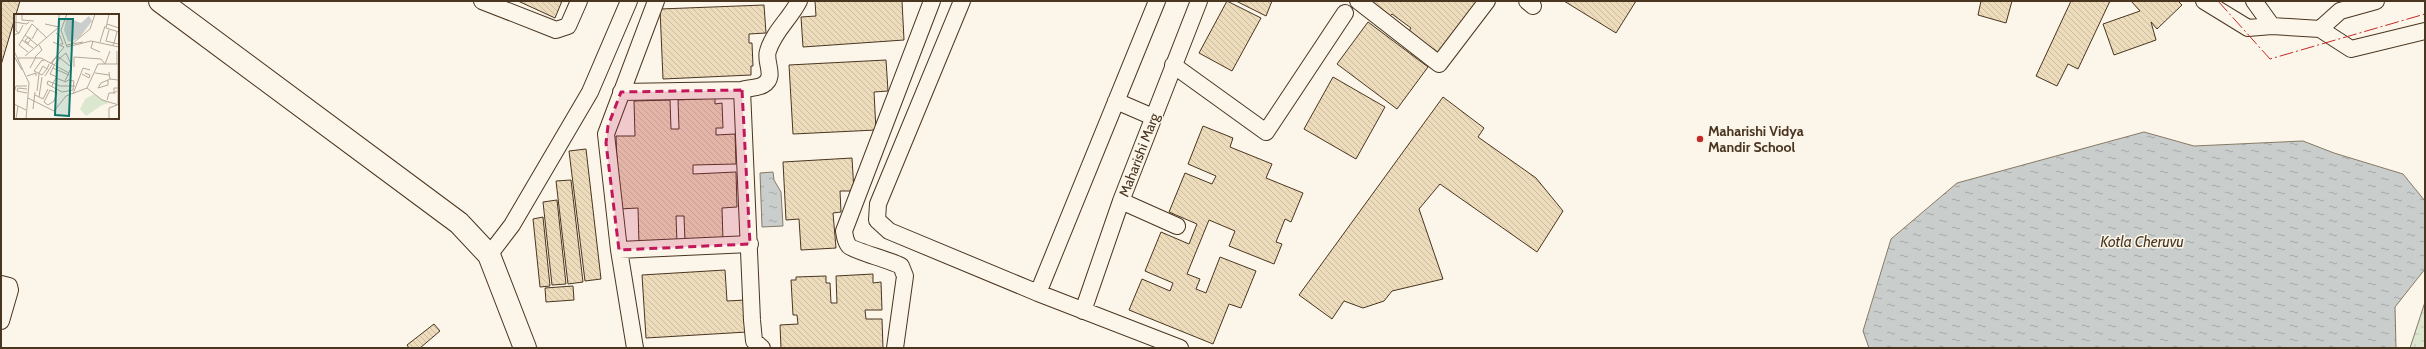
<svg xmlns="http://www.w3.org/2000/svg" width="2426" height="349" font-family="Cabin,sans-serif">
	<style>
		.wetland { fill: url(#wetland-marsh); stroke: #887966 }
		.water { fill: url(#water-ripples); stroke: #887966 }
		.building { fill: url(#building-back-hatch); stroke: #4a3520 }
		.lines { fill: none; stroke-linecap: round; stroke-linejoin: round }
		.street-casing { stroke: #4a3520; stroke-width: 18 }
		.secondary-casing { stroke: #4a3520; stroke-width: 24 }
		.street { stroke: #fbf6e9; stroke-width: 16 }
		.secondary { stroke: #fbf6e9; stroke-width: 22 }
		.power { stroke: #c62828; stroke-width: 1; stroke-dasharray: 14 3 2 3; stroke-linecap: butt }
		.marked { fill: #c2185b; fill-opacity: 0.2; stroke: #c2185b; stroke-width: 3; stroke-dasharray: 8 5; stroke-linejoin: round }
		.poi-dot { fill: #c62828; stroke: #fbf6e9; stroke-width: 1.5 }
		.labels { text-anchor: middle; stroke-width: 3; stroke-linejoin: round; paint-order: stroke }
		.poi-label { font-size: 14px; font-weight: bold; fill: #4a3520; stroke: #fbf6e9; text-anchor: start }
		.street-label { font-size: 14px; fill: #4a3520; stroke: #fbf6e9 }
		.water-label { font-size: 15px; font-style: italic; fill: #4a3520; stroke: #fbf6e9 }
		.inset-road { fill: none; stroke: #b4a999; stroke-width: 1 }
		.view { fill: #0f766e; fill-opacity: 0.15; stroke: #0f766e; stroke-width: 2 }
		.inset-edge { fill: none; stroke: #4a3520; stroke-width: 2 }
	</style>
	<defs>
		<pattern id="wetland-marsh" width="20" height="14" patternUnits="userSpaceOnUse"><rect width="20" height="14" fill="#dce7d0"/><path d="M1 5h8M5 5V1M11 12h8M15 12V8" fill="none" stroke="#bec7b2"/></pattern>
		<pattern id="water-ripples" width="26" height="14" patternUnits="userSpaceOnUse"><rect width="26" height="14" fill="#c9cecd"/><path d="M2 4q2-2 4 0t4 0M15 11q2-2 4 0t4 0" fill="none" stroke="#a5a8a6"/></pattern>
		<pattern id="building-back-hatch" width="6" height="6" patternUnits="userSpaceOnUse"><rect width="6" height="6" fill="#ecdcbc"/><path d="M-1 5l2 2M0 0l6 6M5-1l2 2" fill="none" stroke="#ccbda1"/></pattern>
	</defs>
	<rect width="100%" height="100%" fill="#fbf6e9"/>
	<path class="wetland" d="M2425,302V348H2410Z"/>
	<path class="water" d="M2144,132L2194,146L2303,141L2334,153L2403,174L2425,201V269L2395,307L2396,348H1869L1863,331L1891,239L1957,183Z
		M773,172L774,180L781,192L783,226L762,227L760,173Z"/>
	<path class="building" d="M1,1H20L1,65Z
		M518,1H562L555,18Z
		M815,1H902L904,40L803,47L801,17L816,16Z
		M1227,1L1261,18L1232,71L1199,53Z
		M1236,1H1272L1266,16Z
		M1370,1H1483L1444,57L1409,31L1411,28L1392,14L1390,16Z
		M1564,1H1636L1616,33Z
		M1981,1H2012L2006,23L1978,15Z
		M2071,1H2110L2078,69L2068,64L2057,86L2036,76Z
		M2131,1H2178L2182,5L2157,29L2151,22L2156,40L2114,55L2103,24L2140,11Z
		M764,5L766,33L749,34V43H752L753,66H751V75L663,79L660,9Z
		M1368,22L1428,67L1397,109L1337,64Z
		M886,60L888,91L874,92L876,130L793,134L789,65Z
		M1333,77L1385,107L1356,159L1304,129Z
		M1443,97L1484,128L1478,137L1536,178L1563,211L1537,252L1440,184L1419,209L1443,279L1392,291L1384,301L1363,308L1344,301L1332,319L1299,295Z
		M715,98V104L722,103L723,128H716V135L735,134L736,164L693,165V174L736,172L737,207L722,208L723,241L685,242L684,216H676L677,243L639,244L638,208L619,209L616,136H635L634,101L670,100L671,129H679L678,100Z
		M1203,126L1233,138L1230,147L1272,164L1266,178L1303,193L1291,222L1285,219L1276,242L1282,244L1274,264L1229,246L1235,231L1209,220L1187,274L1200,279L1196,289L1206,293L1220,257L1256,271L1241,308L1229,304L1213,344L1129,310L1142,279L1170,291L1173,283L1145,271L1161,232L1189,244L1197,224L1169,212L1185,173L1212,184L1216,176L1188,164Z
		M586,149L601,279L585,281L569,151Z
		M852,158L854,191H840L841,212L833,213L836,248L801,250L799,219L786,220L783,162Z
		M571,180L583,282L568,284L556,181Z
		M557,200L566,284L552,285L543,202Z
		M543,217L550,286L540,287L533,219Z
		M725,270L727,301L745,300L747,332L646,338L642,275Z
		M873,274V283L881,282L882,310H865L866,319H882L883,348H781L780,325L798,324L797,315H793L791,280H796V277L826,276V283H830L831,303H837L836,276Z
		M573,286L574,300L546,302L545,288Z
		M434,324L440,331L420,348H409L407,345Z"/>
	<g class="lines">
		<g class="street-casing">
			<path id="street" d="M482,1L556,30L568,26L579,1
				M962,1L878,204L877,220L889,231L1038,293L1180,348
				M1358,1L1439,64L1487,1
				M1527,1L1533,6
				M2204,1L2248,28L2272,26L2320,29L2351,49L2425,31
				M2254,1L2272,26
				M2320,29L2340,11L2376,1
				M1173,65L1266,132L1345,13
				M621,92L742,90
				M1116,101L1153,117
				M1121,201L1177,226
				M619,250L750,244
				M489,255L512,225L590,92L629,1
				M1,284L9,286L10,290L1,321
				M1038,293L1157,1
				M1083,311L1121,201L1199,1
				M635,348L619,250L606,134L656,1
				M762,348L754,341L752,320L742,90C748,88 758,88 763,85C777,77 764,62 768,51C774,31 790,19 799,1
				M895,348L905,276L901,266C890,260 854,251 849,246C845,241 845,237 844,231L932,1"/>
		</g>
		<g class="secondary-casing">
			<path id="secondary" d="M160,1L459,223L489,255L525,348"/>
		</g>
		<use href="#street" class="street"/>
		<use href="#secondary" class="secondary"/>
		<path class="power" d="M2218,1L2270,59L2425,14"/>
	</g>
	<path class="marked" d="M742,90L750,244L619,250L606,143L608,126L621,92Z"/>
	<circle class="poi-dot" cx="1700" cy="139" r="4"/>
	<g class="labels">
		<g class="poi-label">
			<text x="1708" y="136">Maharishi Vidya<tspan x="1708" dy="16">Mandir School</tspan></text>
		</g>
		<g class="street-label">
			<text transform="translate(1139 155) rotate(-69)" y="5">Maharishi Marg</text>
		</g>
		<g class="water-label">
			<text x="2142" y="247">Kotla Cheruvu</text>
		</g>
	</g>
	<g transform="translate(14 14)">
		<rect width="105" height="105" fill="#fbf6e9"/>
		<path d="M80,80L95,89L88,91L72,102L66,95L71,85Z" fill="#dce7d0"/>
		<path d="M75,2L78,7L66,23L57,28L54,27L50,16L52,6L54,4L67,9Z" fill="#c9cecd"/>
		<path class="inset-road" d="M2,0V17L5,19M8,0V6L20,7M53,0L47,16L53,33L77,27L105,33M95,0L92,14L105,18M0,8L13,10L15,8M31,10L45,13M93,10L105,14M95,16L92,27L100,29L99,31M103,18L100,29L105,30M42,19L46,22L49,30H46M0,21L5,19L9,11M11,21L23,31M18,25L24,14M8,26L19,34M79,27L77,34L86,38M86,28L91,12M14,30V29L17,25L14,23L11,27L14,29M58,30L76,15L81,0M53,31L69,28M0,37L15,69L12,105M103,37V50M14,38L5,31L18,10L33,24M52,39L57,50L56,52L46,44ZM0,42L8,56M11,42L45,13V0M43,42L46,44L40,51L38,49ZM21,43L28,36L25,31M4,44H27L55,59M30,47L28,46L20,57L28,61L33,55M36,50L50,33L39,28M91,50L96,37M40,52L36,60L43,63M60,53V43L87,45L91,50M16,54L22,43M39,54L55,61M95,58L96,65L104,66M25,59L29,52L33,55L35,50M81,59L95,61M68,60L75,64L76,61L71,59M13,62L22,59V62M31,62L38,51M42,64L52,68L54,66L60,67L59,76L48,78L33,70L34,67L39,69ZM94,66V71L84,74L87,69L94,66L96,65M51,67L57,54M38,73L39,69L46,72H61M73,74L84,50H105M36,76L43,79L40,87L34,91L30,88ZM23,77L25,60M103,77L100,79V74H104M0,79L2,72H13M13,79L3,77L4,74L13,75M59,80L69,54L76,56M21,81L29,85L34,75M25,83L28,63M14,84L40,97L52,82L73,74L88,86L105,91M93,86L95,79H101M0,90L12,96M104,90V49M19,95L21,78M2,105L4,92M95,105V94L103,91"/>
		<path class="view" d="M45,5H59L55,102L41,101Z"/>
		<rect width="105" height="105" class="inset-edge"/>
	</g>
	<rect width="2426" height="349" fill="none" stroke="#4a3520" stroke-width="4"/>
</svg>
